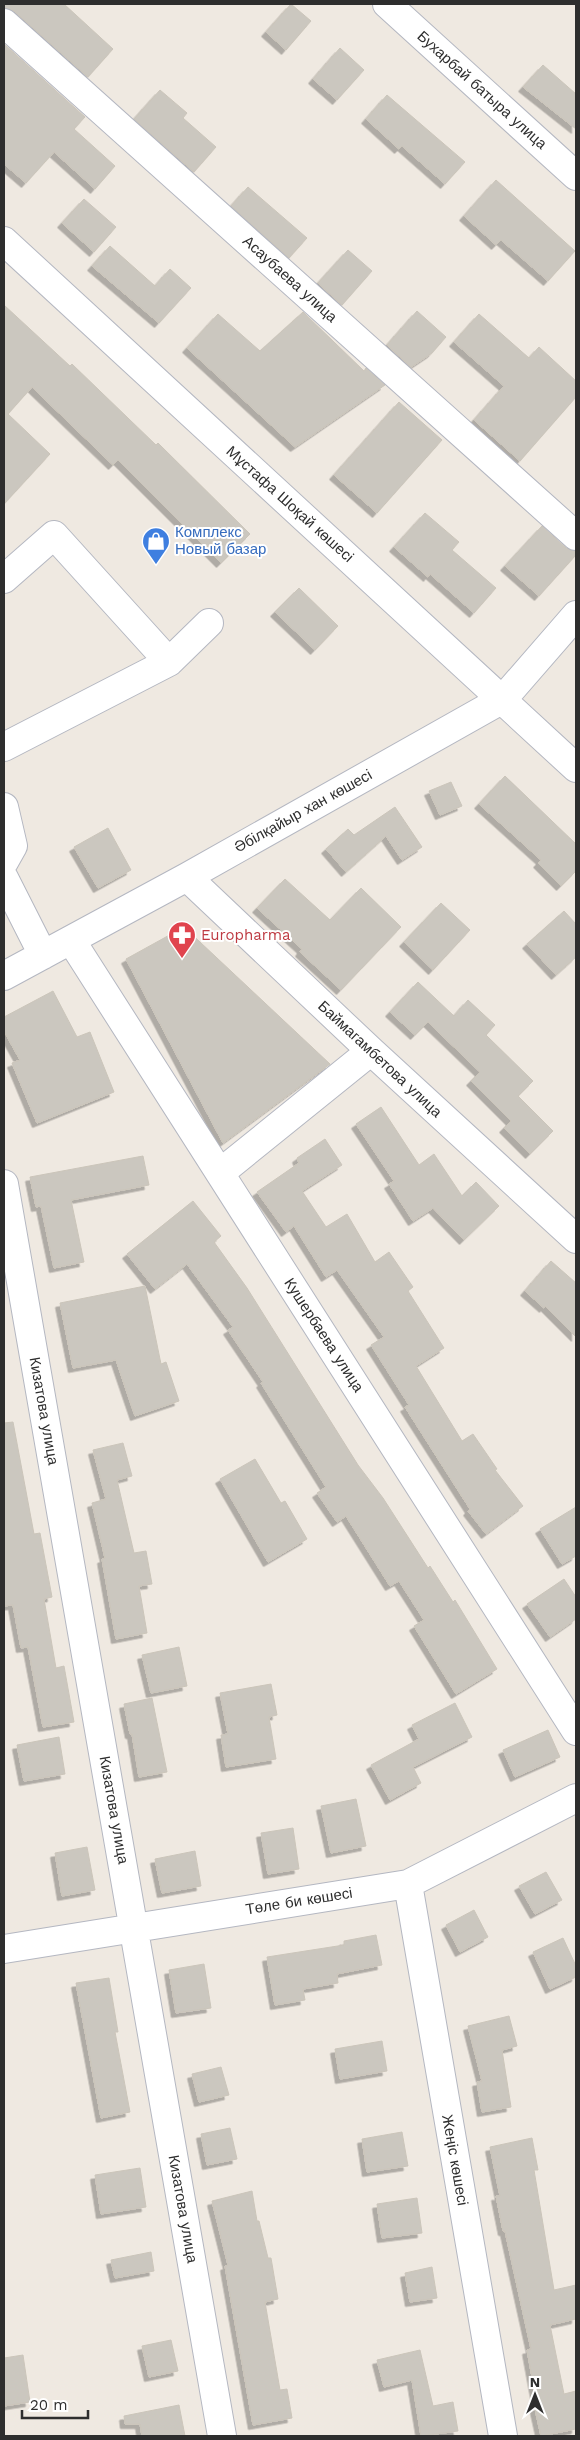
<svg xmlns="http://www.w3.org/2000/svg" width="580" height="2440" font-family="'Work Sans',sans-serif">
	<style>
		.building { fill: #cbc7bf; stroke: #cbc5ba; filter: url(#shadow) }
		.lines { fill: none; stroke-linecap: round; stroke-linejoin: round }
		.minor-casing { stroke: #b4b7c1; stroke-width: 30 }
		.minor { stroke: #fff; stroke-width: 28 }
		.labels { text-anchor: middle; stroke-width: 4; stroke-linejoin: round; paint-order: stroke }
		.street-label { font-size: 15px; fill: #2e2e2e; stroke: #fff }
		.shop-label { font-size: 15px; fill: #366cbe; stroke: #fff; text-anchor: start }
		.health-label { font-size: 15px; fill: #be3a42; stroke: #fff; text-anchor: start }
	</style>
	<defs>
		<filter id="shadow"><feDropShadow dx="-4.5" dy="4.5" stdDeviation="0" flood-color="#0004"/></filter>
	</defs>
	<rect width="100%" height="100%" fill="#efe9e1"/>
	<path class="building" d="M4,4H64L113,49L88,77L14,11L4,8Z
		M291,4L311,21L286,50L266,32Z
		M4,44L85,117L74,129L115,166L95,189L54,152L26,183L4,164Z
		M340,48L364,70L337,100L313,79Z
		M543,65L576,94V129L523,87Z
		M160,90L187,113L183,118L216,147L194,172L134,119Z
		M387,95L465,162L445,184L402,146L399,149L366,119Z
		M496,180L575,251L548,281L501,240L496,245L464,216Z
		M248,187L307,238L289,258L231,206Z
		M84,199L116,227L94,252L62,223Z
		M110,246L155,286L170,269L191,288L159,323L92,266Z
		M348,250L372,271L342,305L318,283Z
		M4,305L70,366L72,364L156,445L158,443L250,534L221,563L118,460L113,465L32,387L8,414L50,454L4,504Z
		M417,311L446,337L432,353L411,367L387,345Z
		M303,312L364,371L366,368L385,385L295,447L187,348L218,314L260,351Z
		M479,314L529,358L539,347L576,381V397L520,461L474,420L504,386L454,342Z
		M399,402L442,440L377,513L334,475Z
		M425,513L459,542L452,550L496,588L474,613L430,574L428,577L394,547Z
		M542,526L566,548L576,551V555L539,596L505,566Z
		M299,588L338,626L315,650L275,612Z
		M505,776L576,844V871L561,886L538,863L541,860L479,804Z
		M451,782L462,806L440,815L429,791Z
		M395,807L422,847L402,860L386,836L346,872L326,849L348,829L354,835Z
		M108,828L131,870L98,888L74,847Z
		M285,879L330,920L361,888L401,927L341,990L300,952L302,949L257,908Z
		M441,903L470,930L433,970L404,942Z
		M564,911L576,924V957L556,975L527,944Z
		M184,927L330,1064L223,1143L126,959Z
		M418,982L454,1016L468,1000L495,1025L486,1035L533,1081L518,1096L553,1131L530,1154L504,1128L511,1121L471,1081L480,1072L428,1022L415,1035L390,1012Z
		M53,991L77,1037L90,1032L114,1092L37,1123L12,1063L20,1060L4,1031V1017Z
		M381,1107L419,1165L434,1154L462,1196L476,1182L499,1206L464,1240L433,1208L413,1221L389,1184L394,1181L356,1124Z
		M325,1139L342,1165L302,1191L326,1227L347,1214L375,1262L389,1252L413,1287L408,1291L444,1348L416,1366L462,1441L473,1434L497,1469L495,1470L523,1506L486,1534L468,1511L470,1509L405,1407L409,1405L371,1345L384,1337L337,1270L326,1277L294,1226L286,1232L257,1192L299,1163L297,1158Z
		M143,1156L149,1185L71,1200L84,1262L54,1268L41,1206L36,1207L30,1177Z
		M193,1201L221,1236L214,1242L247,1288L358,1465L383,1498L428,1568L430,1566L453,1602L455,1600L497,1669L456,1694L414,1626L424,1620L399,1581L390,1586L346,1516L337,1522L317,1493L326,1487L261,1383L263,1382L228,1330L233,1327L187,1264L155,1289L127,1254Z
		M551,1261L576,1283V1337L545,1306L544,1308L525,1291Z
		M145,1286L161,1364L166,1362L179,1401L135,1416L116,1360L73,1368L60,1303Z
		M13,1422L34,1534L40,1533L52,1597L44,1599L56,1668L64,1666L74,1722L43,1727L28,1647L21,1648L13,1605L4,1606V1423Z
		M123,1443L132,1476L117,1480L134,1553L146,1551L152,1584L139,1586L147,1633L116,1639L102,1559L105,1558L92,1503L106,1499L93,1450Z
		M255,1459L281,1503L285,1501L307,1539L268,1562L220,1479Z
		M576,1507V1556L562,1564L540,1529Z
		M564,1579L576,1597V1619L550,1637L527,1604Z
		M179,1647L187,1686L151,1693L142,1655Z
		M271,1684L277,1715L269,1717L276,1759L226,1767L221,1735L228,1734L220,1693Z
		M152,1698L167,1772L139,1777L132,1734H130L124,1704Z
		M455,1703L472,1737L413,1767L421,1783L390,1800L371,1765L419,1739L412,1725Z
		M548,1730L560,1757L515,1777L503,1750Z
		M59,1737L65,1774L24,1781L17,1745Z
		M356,1799L366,1846L331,1853L321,1806Z
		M293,1828L299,1869L268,1874L261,1833Z
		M87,1847L95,1890L62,1896L55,1853Z
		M195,1851L201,1886L162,1893L155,1859Z
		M546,1872L562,1900L535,1914L519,1886Z
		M474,1910L488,1937L460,1952L446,1925Z
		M376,1935L382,1965L337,1974L338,1983L303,1989L305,2000L275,2005L267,1957L344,1945V1941Z
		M563,1938L576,1966V1977L550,1989L533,1952Z
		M204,1964L211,2008L176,2013L169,1970Z
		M109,1978L118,2032H115L130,2112L101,2118L76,1983Z
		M509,2016L517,2046L502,2050L511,2107L482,2112L477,2082L482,2081L468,2026Z
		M382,2041L387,2071L340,2079L335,2049Z
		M221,2067L229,2095L199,2102L192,2074Z
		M230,2128L237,2159L207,2165L201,2134Z
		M402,2132L408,2166L367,2172L362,2139Z
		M532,2138L538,2170H534L554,2290L576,2285V2319L550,2325L564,2394L576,2391V2429L541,2436L533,2400L536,2399L527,2350L531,2349L505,2231H503L496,2196H500L490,2147Z
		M140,2168L146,2207L101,2214L95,2175Z
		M252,2191L257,2221H259L268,2258H271L278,2299L265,2302L280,2390L287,2389L292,2418L253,2425L225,2266L228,2265L212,2201Z
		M417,2198L422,2233L382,2238L377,2204Z
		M151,2252L154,2271L115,2278L111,2260Z
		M432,2267L437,2298L410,2302L405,2273Z
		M171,2340L178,2371L149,2377L142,2346Z
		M420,2350L433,2406L453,2402L458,2431L421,2436L412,2380L384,2387L377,2360Z
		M23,2355L30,2402L4,2406V2358Z
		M179,2405L185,2436H142L140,2424H125L124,2416Z"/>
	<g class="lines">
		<g class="minor-casing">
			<path id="minor" d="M387,4L576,176
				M4,23L576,536
				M4,241L576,768
				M4,579L54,535L169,662L209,623
				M4,747L169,662
				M4,807L13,846L4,862
				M187,877L371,1051L576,1239
				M4,878L43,955
				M71,940L576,1731
				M4,976L187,877L503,699L576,615
				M220,1173L371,1051
				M4,1184L222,2436
				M408,1884L503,2436
				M4,1949L408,1884L576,1798"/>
		</g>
		<use href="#minor" class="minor"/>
	</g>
	<defs>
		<g id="shop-pin" transform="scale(1.4375)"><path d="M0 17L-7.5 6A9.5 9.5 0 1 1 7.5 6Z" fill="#3f7fe0" stroke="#fff"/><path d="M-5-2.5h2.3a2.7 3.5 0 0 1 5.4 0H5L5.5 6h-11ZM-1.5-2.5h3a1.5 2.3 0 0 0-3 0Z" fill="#fff"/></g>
		<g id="pharmacy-pin" transform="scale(1.4375)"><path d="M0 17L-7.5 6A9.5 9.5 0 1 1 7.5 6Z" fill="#e0444e" stroke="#fff"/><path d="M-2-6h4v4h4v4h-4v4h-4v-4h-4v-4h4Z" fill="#fff"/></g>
	</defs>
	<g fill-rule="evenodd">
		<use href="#shop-pin" x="156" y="541"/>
		<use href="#pharmacy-pin" x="182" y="935"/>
	</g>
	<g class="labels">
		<g class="street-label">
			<text transform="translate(482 90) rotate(42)" y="5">Бухарбай батыра улица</text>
			<text transform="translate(290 279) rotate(42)" y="5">Асаубаева улица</text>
			<text transform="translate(290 504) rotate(42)" y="5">Мұстафа Шоқай көшесі</text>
			<text transform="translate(303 811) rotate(-29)" y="5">Әбілқайыр хан көшесі</text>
			<text transform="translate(380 1059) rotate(43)" y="5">Баймагамбетова улица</text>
			<text transform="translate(324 1335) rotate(57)" y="5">Кушербаева улица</text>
			<text transform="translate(44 1411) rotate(80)" y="5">Кизатова улица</text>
			<text transform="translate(114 1810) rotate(80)" y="5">Кизатова улица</text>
			<text transform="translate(299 1901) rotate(-9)" y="5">Төле би көшесі</text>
			<text transform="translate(455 2160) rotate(80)" y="5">Жеңіс көшесі</text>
			<text transform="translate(183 2209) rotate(80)" y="5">Кизатова улица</text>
		</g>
		<g class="shop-label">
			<text x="175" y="537">Комплекс<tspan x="175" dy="17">Новый базар</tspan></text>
		</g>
		<g class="health-label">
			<text x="201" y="940">Europharma</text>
		</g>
	</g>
	<rect width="580" height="2440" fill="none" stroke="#2e2e2e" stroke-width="10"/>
	<g transform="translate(535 2395)" stroke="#ffffff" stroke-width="4" paint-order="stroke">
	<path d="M0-4L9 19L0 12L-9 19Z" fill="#2e2e2e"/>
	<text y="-8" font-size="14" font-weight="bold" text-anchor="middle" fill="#2e2e2e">N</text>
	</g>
	<path d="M22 2410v8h66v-8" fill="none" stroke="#2e2e2e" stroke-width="2.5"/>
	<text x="30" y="2410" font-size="15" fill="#2e2e2e" stroke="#ffffff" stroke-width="4" paint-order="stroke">20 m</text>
</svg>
